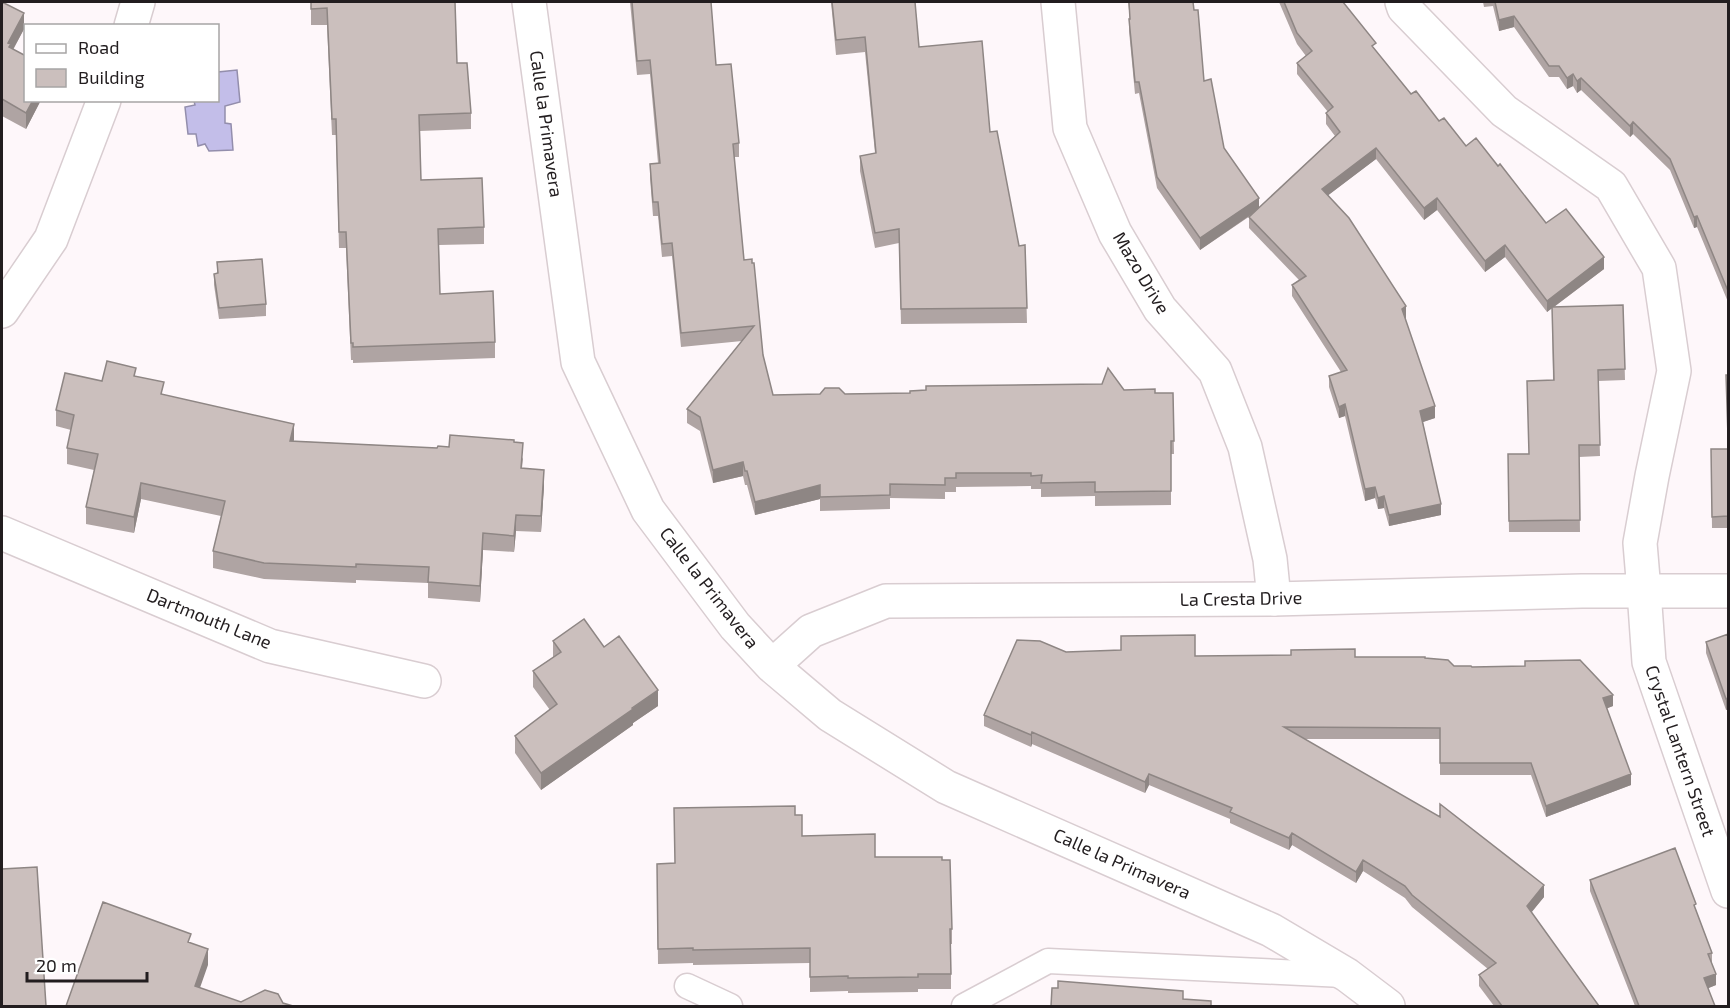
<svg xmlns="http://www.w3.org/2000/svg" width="1730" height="1008" font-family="'Exo 2',sans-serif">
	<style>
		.water { fill: #c3bee9; stroke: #938eac; stroke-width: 1.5 }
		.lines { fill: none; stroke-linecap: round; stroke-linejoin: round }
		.service-casing { stroke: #d9cdd1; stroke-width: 27 }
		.minor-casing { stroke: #d9cdd1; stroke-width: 36 }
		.tertiary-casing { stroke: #d9cdd1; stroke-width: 36 }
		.service { stroke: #fff; stroke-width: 24 }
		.minor { stroke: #fff; stroke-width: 33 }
		.tertiary { stroke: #fff; stroke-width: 33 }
		.wall { fill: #afa4a3 }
		.shaded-wall { fill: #8e8684 }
		.building { fill: #cbbfbd; stroke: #8e8684; stroke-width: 1.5 }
		.labels { text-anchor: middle; stroke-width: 6; stroke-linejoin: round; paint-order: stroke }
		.street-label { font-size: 18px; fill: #221d1f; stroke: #fff }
	</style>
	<rect width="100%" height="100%" fill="#fef7fa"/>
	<path class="water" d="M237,70L240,102L225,106V123L231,124L233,150L209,151L205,144L198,146L196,134H188L185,107L195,105L194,101L218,100V72Z"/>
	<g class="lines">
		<g class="service-casing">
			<path id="service" d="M687,986L730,1006
				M964,1006L1048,961L1343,975"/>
		</g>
		<g class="minor-casing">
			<path id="minor" d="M1058,2L1070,128L1115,233L1160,309L1215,371L1245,447L1270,559L1274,599
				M131,26L138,2
				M2,311L51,239L104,100
				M2,533L270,646L424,681
				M1644,591L1649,662L1728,891"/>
		</g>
		<g class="tertiary-casing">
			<path id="tertiary" d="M529,2L578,362L648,510L735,626L772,666L830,715L946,787L1271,930L1347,975L1388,1006
				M1402,2L1404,8L1504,111L1611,186L1659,268L1674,371L1652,476L1640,543L1644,591
				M772,666L811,631L886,601L1274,599L1582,591H1728"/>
		</g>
		<use href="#service" class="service"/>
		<use href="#minor" class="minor"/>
		<use href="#tertiary" class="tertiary"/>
	</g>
	<path class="wall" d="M2,2L24,29L13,50L26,100H41L26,129L2,116Z
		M311,2L457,63L471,113V129L420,131L421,180L484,227V244L439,245L440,294L495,342V358L353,363V360H351L346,248H339L336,135H332L327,25H311Z
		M630,2H711L716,65L739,143V157H734L744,260L763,355L773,395L1124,390L1155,393H1173L1174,454H1171V505L1095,506V496L1041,497V489H1031V486L956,487V492H945V499L890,498V509L820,511V499L755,515L747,485H745L743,476L713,483L700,431L687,423V409L742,341L681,347L672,256L662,257L658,216H653L650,178V164L658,163L650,74L637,75Z
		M831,2H915L919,47L990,132L1019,246L1025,245L1027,323L901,324L899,243L875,248L860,171V156L875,153L865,52L836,55Z
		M1128,2H1193L1204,81L1224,148L1259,208L1335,136L1326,124V113L1328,112L1297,74V63L1306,56L1297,44L1279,2H1343L1376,51L1411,94L1546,223L1604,269L1554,307L1623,305L1625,380L1598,381L1600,456L1579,457L1580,532H1509L1508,454H1529L1553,380L1552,308L1547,312L1505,257L1485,272L1437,210L1424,220L1376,159L1328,195L1406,318L1405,319L1435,418L1423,422L1441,515L1389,526L1384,508L1378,509L1375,498L1365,501L1345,416L1339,418L1329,387V376L1341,372L1292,296V285L1299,280L1249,228V217L1253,214L1200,250L1157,188L1139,93L1135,94L1129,31V19H1130Z
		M1483,2H1728V302L1697,227L1694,228L1670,170L1633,134L1630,137L1581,90L1577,93L1573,86L1567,89L1559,77H1549L1514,27L1499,31L1493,6L1484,7Z
		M217,262L266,304V316L219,319L214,285V274L217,273Z
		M136,376L164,395L294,441L437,448L514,442L523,459L522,468L544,486L541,532L516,531L514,552L483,550L480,602L428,598V583L356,580V583L264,579L213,568V551L221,516L141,499L134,533L86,524V507L94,470L67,464V448L71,430L56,426V410L102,381Z
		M1711,449H1728V528H1712Z
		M1728,634V709L1726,710L1706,653V642Z
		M553,641L604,647L658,706L633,723V725L541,790L515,753V736L550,710L533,687V671L553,657Z
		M1195,656L1425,658L1454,666L1472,667L1613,706L1607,708L1631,785L1546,817L1531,775H1440V739H1304L1544,897L1531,912L1599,1006H1494L1479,986V975L1488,969L1412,907L1405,898L1363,871L1356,883L1292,845L1289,850L1230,823V819L1149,785L1145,793L1032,744L1031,747L984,726V715Z
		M795,815L802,836L875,857L952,929V944H951V989H918V992L848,993V991L810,992V963L693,965V963L658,964L657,864L675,863Z
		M1590,880L1696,910L1712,953V965L1716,985L1708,988L1715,1006H1635L1590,891Z"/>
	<path class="shaded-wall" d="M24,13V29L11,53L8,43Z
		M1514,16V27L1499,31V20Z
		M1573,74V86L1567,89V78Z
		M1581,78V90L1577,93V81Z
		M33,100H41L26,129V113Z
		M1633,122V134L1630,137V126Z
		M1376,148V159L1322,200V189Z
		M1259,198V209L1200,250V238Z
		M1437,198V210L1424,220V208Z
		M1697,216V227L1694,228V217Z
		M1505,245V257L1485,272V261Z
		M1604,257V269L1547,312V301Z
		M1406,306V318L1402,321V309Z
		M1345,404V416L1339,418V407Z
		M1435,406V418L1420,423V411Z
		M294,424V440L290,457V441Z
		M743,462V476L713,483V470Z
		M544,470V486L541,532V516Z
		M141,483V499L134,533V517Z
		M820,485V499L755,515V502Z
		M1375,487V498L1365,501V489Z
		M1384,496V508L1378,509V498Z
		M1441,504V515L1389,526V515Z
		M516,515V531L514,552V536Z
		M483,533V550L480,602V586Z
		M658,690V706L633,723V725L541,790V773Z
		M1613,695V706L1603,710V698Z
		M1728,698V709L1726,710V699Z
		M1032,732V744L1031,747V735Z
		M1149,774V785L1145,793V782Z
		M1631,774V785L1546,817V806Z
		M1292,833V845L1289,850V838Z
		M1363,860V871L1356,883V872Z
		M1544,885V897L1527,918V906Z
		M208,949V965L195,1002V986Z
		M1716,974V985L1704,990V978Z"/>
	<path class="building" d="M2,2L24,13L8,43L11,44L9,47L26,56V100H33L26,113L2,99Z
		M311,2H455L457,63H467L471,113L419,115L421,180L482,178L484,227L438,229L440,294L493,291L495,342L353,347V343H351L346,232H339L336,119H332L327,8L311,9Z
		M632,2H711L716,65L731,64L739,143L733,144L744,260L752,259V263H754L763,355L773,395L820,394L825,388H839L845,394L910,393V391L926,390V386L1102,384L1108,368L1124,390L1155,389V393H1173L1174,441H1171V491L1095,492V482L1041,483L1042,475L1031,476V473H956V478H945V485L890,484V495L820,497V485L755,502L747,471H745L743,462L713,470L700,417L687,409L754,326L681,333L672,243L662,244L658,202H653L650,164L660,163L650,60L637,61Z
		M832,2H915L919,47L982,41L990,132L997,131L1019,246L1025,245L1027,308L901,309L899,229L875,233L860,156L876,153L865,37L836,40Z
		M1129,2H1193L1194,10H1198L1204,81L1211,79L1224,148L1259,198L1200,238L1157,177L1139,82H1135L1129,19H1130Z
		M1284,2H1343L1376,43L1372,46L1411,94L1416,91L1439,121L1444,118L1466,146L1476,138L1498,166L1500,164L1546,223L1566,209L1604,257L1547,301L1505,245L1485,261L1437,198L1424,208L1376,148L1322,189L1349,218L1406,306L1402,309L1435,406L1420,411L1441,504L1389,515L1384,496L1378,498L1375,487L1365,489L1345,404L1339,407L1329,376L1347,370L1292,285L1306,276L1249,217L1340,132L1326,113L1333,107L1297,63L1312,51L1297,33Z
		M1495,2H1728V291L1697,216L1694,217L1670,159L1633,122L1630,126L1581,78L1577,81L1573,74L1567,78L1559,66H1549L1514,16L1499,20Z
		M262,259L266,304L219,308L214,274L218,273L217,262Z
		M1623,305L1625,369L1598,370L1600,445H1579L1580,520L1509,521L1508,454H1529L1527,381L1554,380L1552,307Z
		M107,361L136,368L134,376L164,382L161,394L294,424L290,441L437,448L438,446L449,447L450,435L514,440V442L523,443L521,468L544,470L541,516L516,515L514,536L483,533L480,586L428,582L429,567L356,564V567L264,563L213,551L225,501L141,483L134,517L86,507L98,454L67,448L74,415L56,410L65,373L102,381Z
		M1726,375H1728V436Z
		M1711,449H1728V516L1712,517Z
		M584,619L604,647L619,636L658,690L632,708L633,709L541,773L515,736L557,704L533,671L561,652L553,641Z
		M1728,634V698L1726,699L1706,642Z
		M1195,635V656L1291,655V650L1355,649V657H1425V658L1448,660L1454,666H1471L1472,667L1525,666V661L1580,660L1613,695L1603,698L1631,774L1546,806L1531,763H1440V728L1284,727L1440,817V804L1544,885L1527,906L1599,1006H1502L1479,975L1496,963L1412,895L1405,886L1363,860L1356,872L1292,833L1289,838L1230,812L1232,808L1149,774L1145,782L1032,732L1031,735L984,715L1017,640L1040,641L1066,652L1121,650V636Z
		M795,806V815H802V836L875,834V857H942V860H950L952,929H950L951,974H918V977L848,978V976L810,977V948L693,950V948L658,949L657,864L675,863L674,808Z
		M1675,848L1696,904L1694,905L1712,953L1708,954L1716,974L1704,978L1715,1006H1639L1590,880Z
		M37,867L46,1006H2V869Z
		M103,902L191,934L188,942L208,949L195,986L241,1002L265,990L278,994L283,1003L293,1006H66Z
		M1058,981L1183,991V999L1211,1001V1006H1051L1052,988H1058Z"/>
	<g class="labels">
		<g class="street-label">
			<text transform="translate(546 124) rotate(82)" y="6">Calle la Primavera</text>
			<text transform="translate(1141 273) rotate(59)" y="6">Mazo Drive</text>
			<text transform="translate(709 588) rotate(52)" y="6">Calle la Primavera</text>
			<text transform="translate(1241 599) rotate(-1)" y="6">La Cresta Drive</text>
			<text transform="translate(209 619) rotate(22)" y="6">Dartmouth Lane</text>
			<text transform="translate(1680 751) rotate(71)" y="6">Crystal Lantern Street</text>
			<text transform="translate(1122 864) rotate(24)" y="6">Calle la Primavera</text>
		</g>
	</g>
	<rect width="1730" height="1008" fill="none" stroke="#221d1f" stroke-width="6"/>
	<rect x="24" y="24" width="195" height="78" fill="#ffffff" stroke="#a7a5a5" stroke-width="1.5"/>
	<rect x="36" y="44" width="30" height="9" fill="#ffffff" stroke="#a7a5a5" stroke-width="1.5"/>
	<text x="78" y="54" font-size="18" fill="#221d1f">Road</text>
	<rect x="36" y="69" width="30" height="18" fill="#cbbfbd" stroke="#a7a5a5" stroke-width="1.5"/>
	<text x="78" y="84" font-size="18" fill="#221d1f">Building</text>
	<path d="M27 972v9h120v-9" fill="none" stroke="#221d1f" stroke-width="3"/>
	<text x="36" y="972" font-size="18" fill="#221d1f" stroke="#ffffff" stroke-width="4.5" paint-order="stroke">20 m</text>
</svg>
